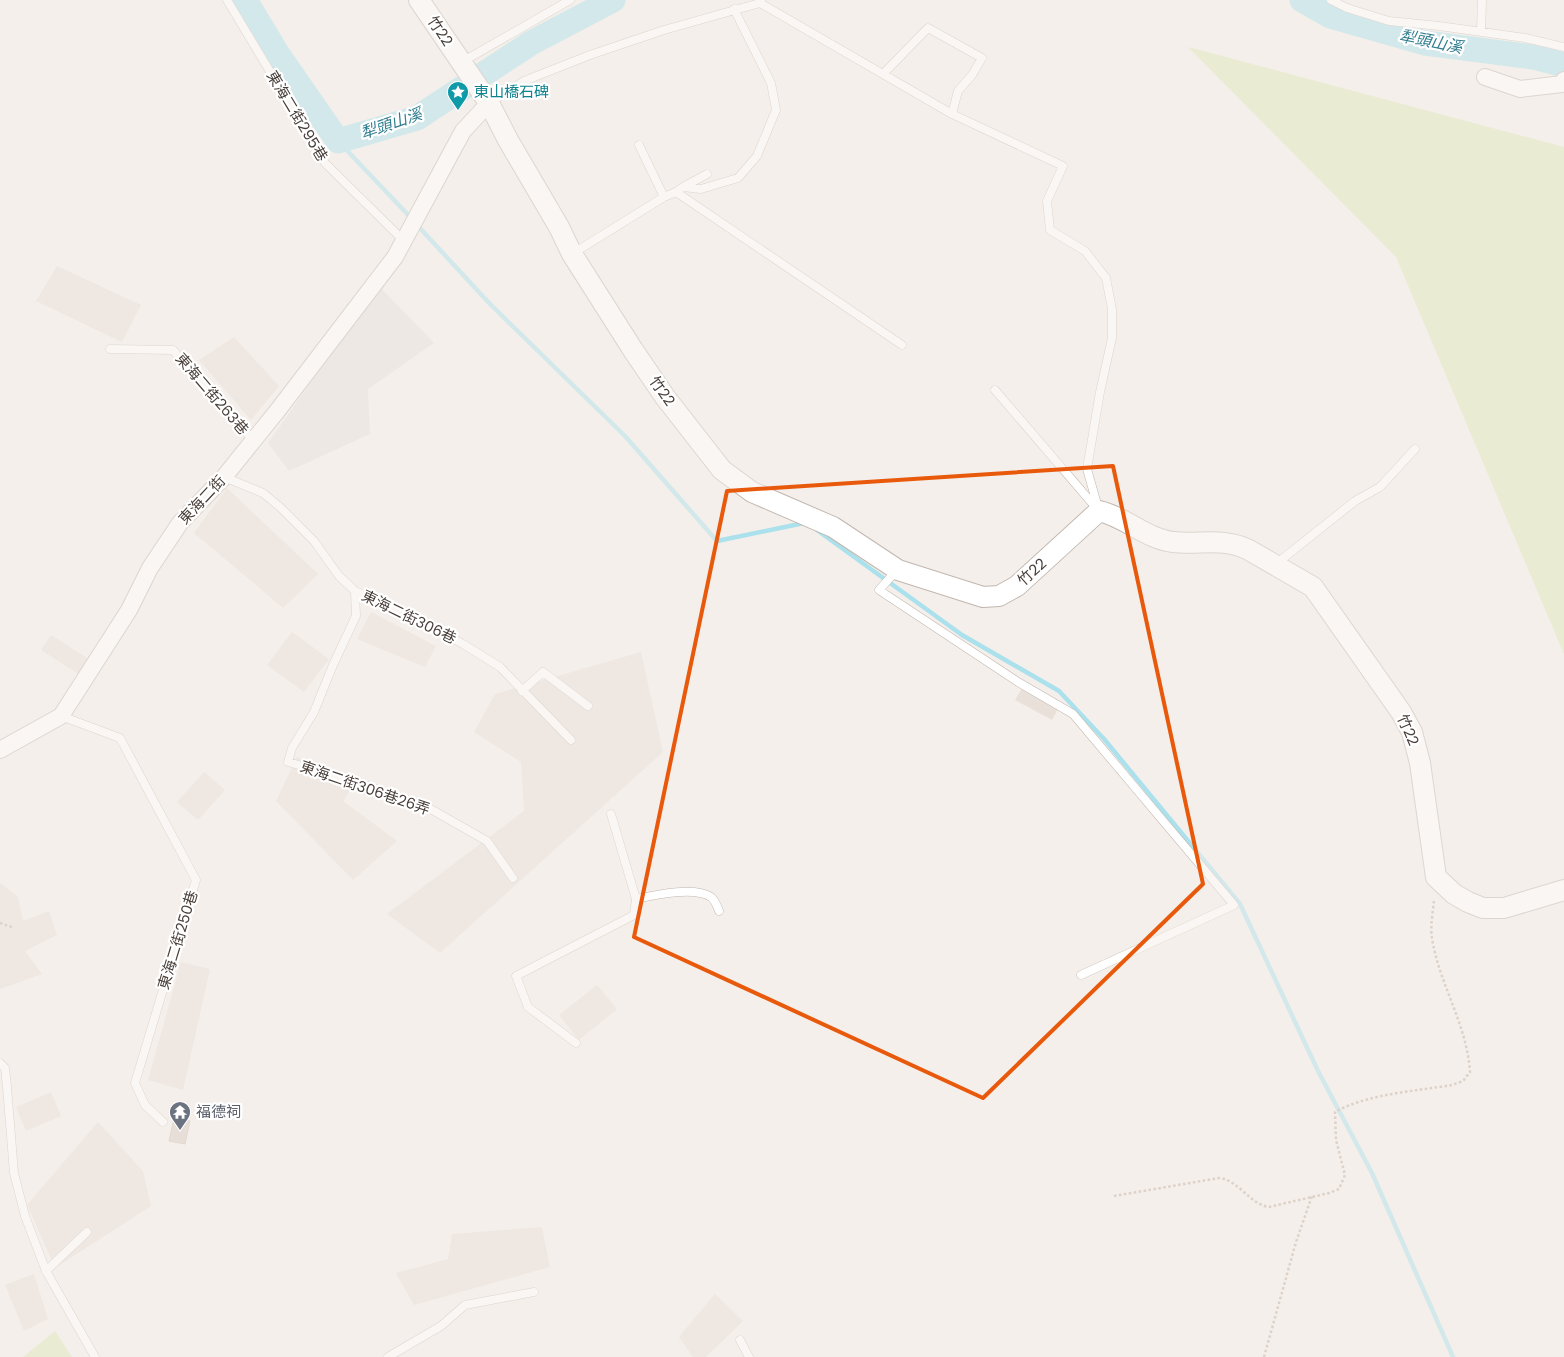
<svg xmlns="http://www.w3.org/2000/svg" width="1564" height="1357" font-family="Poppins,'Noto Sans TC',sans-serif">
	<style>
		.residential { fill: #e8e0d9 }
		.industrial { fill: #e7e1df }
		.green { fill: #dbe6b6 }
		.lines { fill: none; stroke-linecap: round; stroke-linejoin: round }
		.stream { stroke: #abe1ec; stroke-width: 4.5 }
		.river { stroke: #abe1ec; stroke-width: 25 }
		.building { fill: #d8cbc3; stroke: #d0beb4 }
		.service-casing { stroke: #c2b7b0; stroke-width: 9 }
		.minor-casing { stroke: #c2b7b0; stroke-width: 18 }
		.tertiary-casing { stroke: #c2b7b0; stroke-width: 22 }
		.path { stroke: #c0ad9f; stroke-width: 2.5; stroke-dasharray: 2.5 2.5; stroke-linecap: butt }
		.service { stroke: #fff; stroke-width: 8 }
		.minor { stroke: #fff; stroke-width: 16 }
		.tertiary { stroke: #fff; stroke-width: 20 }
		.marked { fill: none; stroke: #e8590c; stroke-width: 4; stroke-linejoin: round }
		.labels { text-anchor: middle; stroke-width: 4.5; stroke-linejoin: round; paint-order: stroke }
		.street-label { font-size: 15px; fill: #483e39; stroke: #fff }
		.culture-label { font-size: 15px; fill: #0d838f; stroke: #fff; text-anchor: start }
		.worship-label { font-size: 15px; fill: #5b616d; stroke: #fff; text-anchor: start }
		.water-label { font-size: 16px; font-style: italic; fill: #2f7d8f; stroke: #fff }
	</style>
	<rect width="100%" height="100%" fill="#f4efea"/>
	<path class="residential" d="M57,266L141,305L122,342L36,301Z
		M234,337L279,386L251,420L199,360Z
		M227,488L318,574L283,608L194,533Z
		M371,612L436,646L425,667L357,639Z
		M292,632L329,659L304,692L267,665Z
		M51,635L90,660L80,675L41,650Z
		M641,652L663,752L440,953L387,914L524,811L521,762L474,732L495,694Z
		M1025,683L1061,703L1052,720L1015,700Z
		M297,757L356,781L343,801L397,841L353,880L276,801Z
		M204,772L225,790L198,820L177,802Z
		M0,883L18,897L23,921L49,911L57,935L25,951L42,974L0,989Z
		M181,962L210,969L183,1090L148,1080Z
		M597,985L617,1009L579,1040L559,1015Z
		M51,1092L61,1116L26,1131L16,1107Z
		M98,1122L143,1171L151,1206L55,1268L27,1205Z
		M542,1227L550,1267L414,1305L396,1273L448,1259L452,1234Z
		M34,1274L48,1319L24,1331L5,1285Z
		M715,1294L743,1321L706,1357H693L679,1337Z"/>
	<path class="industrial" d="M379,286L434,343L368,389L370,434L289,471L268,443Z"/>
	<path class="green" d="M1188,47L1564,147V654L1396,257Z
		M55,1331L72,1357H23Z"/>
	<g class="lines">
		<path class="stream" d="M338,141L412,219
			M417,225L490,304L625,436L717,541L804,523
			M817,530L962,635L1059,691L1104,739L1240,904L1318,1071L1372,1173L1453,1357"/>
		<path class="river" d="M245,0L277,53L338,141L417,118L531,43L613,0
			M1302,0L1330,16L1425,43L1533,57L1564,65"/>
	</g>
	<path class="building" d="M174,1118L190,1121L185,1144L169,1141Z"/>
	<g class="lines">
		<g class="service-casing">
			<path id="service" d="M227,0L325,163L404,241
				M1331,0L1347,8L1389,21L1439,26L1525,38L1564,47
				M760,3L952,114L958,91L972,75L982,58L928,28L883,74
				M1481,32L1482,0
				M462,62L570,0
				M491,102L524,81L590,55L664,30L760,3L761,0
				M952,114L1063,166L1047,201L1050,230L1085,251L1106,278L1112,309V338L1100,392L1087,469L1099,511
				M639,145L664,197
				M683,187L707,174
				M676,192L902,345
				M572,254L664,197L676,192L683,187L701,189L738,178L757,156L776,110L771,83L734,9
				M110,349L173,350L254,441
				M995,390L1098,510
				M224,477L263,493L281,508L314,541L339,576L355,591L408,615L463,644L500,667L571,740
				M1276,564L1355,501L1380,487L1415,449
				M897,570L879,590L1018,682L1073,714L1234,905L1081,975
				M355,591L356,616L333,665L314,712L292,748L288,762L354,781L427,807L487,841L513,878
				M522,691L543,672L588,706
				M61,716L120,738L196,880L135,1083L145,1105L163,1122
				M636,899C655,895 694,886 711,897C715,900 717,906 719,911
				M576,1043L528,1007L516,976L634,915L636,899L611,814
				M0,1063L5,1068L7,1087L14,1173L25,1216L46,1271L95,1357
				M46,1271L87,1232
				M740,1340L749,1357
				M388,1357L441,1326L465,1305L534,1292"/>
		</g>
		<g class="minor-casing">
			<path id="minor" d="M1485,77L1520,89L1562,84L1564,80
				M0,750L61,716L129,610L150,568L180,523L224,477L278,410L395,257L463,131L489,103"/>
		</g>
		<g class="tertiary-casing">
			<path id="tertiary" d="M419,0L489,103L508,140L559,227L572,254L633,350L665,397L722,470L752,492L833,527L898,570L983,597L999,596L1017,586L1099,511C1126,517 1146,539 1173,542C1201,545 1223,537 1249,550L1313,587L1401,712L1412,732L1420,763L1436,877L1454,894L1468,902L1483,908H1504L1564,890"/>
		</g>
		<path class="path" d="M0,923L12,927
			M1114,1196L1219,1178C1239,1180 1249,1204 1269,1207L1329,1193L1339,1189L1345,1175L1336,1140L1335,1112C1367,1094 1416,1091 1452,1085L1463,1081L1470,1072C1467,1024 1439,984 1432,938C1430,926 1433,912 1434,900
			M1264,1357L1296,1242L1312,1196"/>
		<use href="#service" class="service"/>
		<use href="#minor" class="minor"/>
		<use href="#tertiary" class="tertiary"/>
	</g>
	<path d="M0 0H1564V1357H0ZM1113,466L1203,884L983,1098L634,937L727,491Z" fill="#f4efea" fill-opacity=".55" fill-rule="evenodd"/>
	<path class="marked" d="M1113,466L1203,884L983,1098L634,937L727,491Z"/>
	<defs>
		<g id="sight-pin" transform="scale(1.125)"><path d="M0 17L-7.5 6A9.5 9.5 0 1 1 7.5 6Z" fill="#0f9aa8" stroke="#fff"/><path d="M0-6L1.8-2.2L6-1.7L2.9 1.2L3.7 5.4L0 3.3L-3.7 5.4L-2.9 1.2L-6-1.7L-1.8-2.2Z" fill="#fff"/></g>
		<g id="temple-pin" transform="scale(1.125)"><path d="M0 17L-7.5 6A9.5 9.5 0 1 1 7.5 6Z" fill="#6b7280" stroke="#fff"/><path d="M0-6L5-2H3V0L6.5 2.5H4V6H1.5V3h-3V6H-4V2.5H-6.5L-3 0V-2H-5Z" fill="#fff"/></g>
	</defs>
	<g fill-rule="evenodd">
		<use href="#sight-pin" x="458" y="92"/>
		<use href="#temple-pin" x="180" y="1112"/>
	</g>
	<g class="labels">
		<g class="street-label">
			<text transform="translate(440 31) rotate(57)" y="5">竹22</text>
			<text transform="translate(297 116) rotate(59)" y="5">東海二街295巷</text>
			<text transform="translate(662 391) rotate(55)" y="5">竹22</text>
			<text transform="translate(212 394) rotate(49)" y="5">東海二街263巷</text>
			<text transform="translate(202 500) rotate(-47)" y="5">東海二街</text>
			<text transform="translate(1032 572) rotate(-42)" y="5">竹22</text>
			<text transform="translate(409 617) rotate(26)" y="5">東海二街306巷</text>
			<text transform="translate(1408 730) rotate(67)" y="5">竹22</text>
			<text transform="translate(365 788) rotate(19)" y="5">東海二街306巷26弄</text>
			<text transform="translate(178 940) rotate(-73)" y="5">東海二街250巷</text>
		</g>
		<g class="culture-label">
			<text x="474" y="97">東山橋石碑</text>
		</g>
		<g class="worship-label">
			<text x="196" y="1117">福德祠</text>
		</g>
		<g class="water-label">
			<text transform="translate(1431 41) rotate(11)" y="6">犁頭山溪</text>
			<text transform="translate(391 123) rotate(-19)" y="6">犁頭山溪</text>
		</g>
	</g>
</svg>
